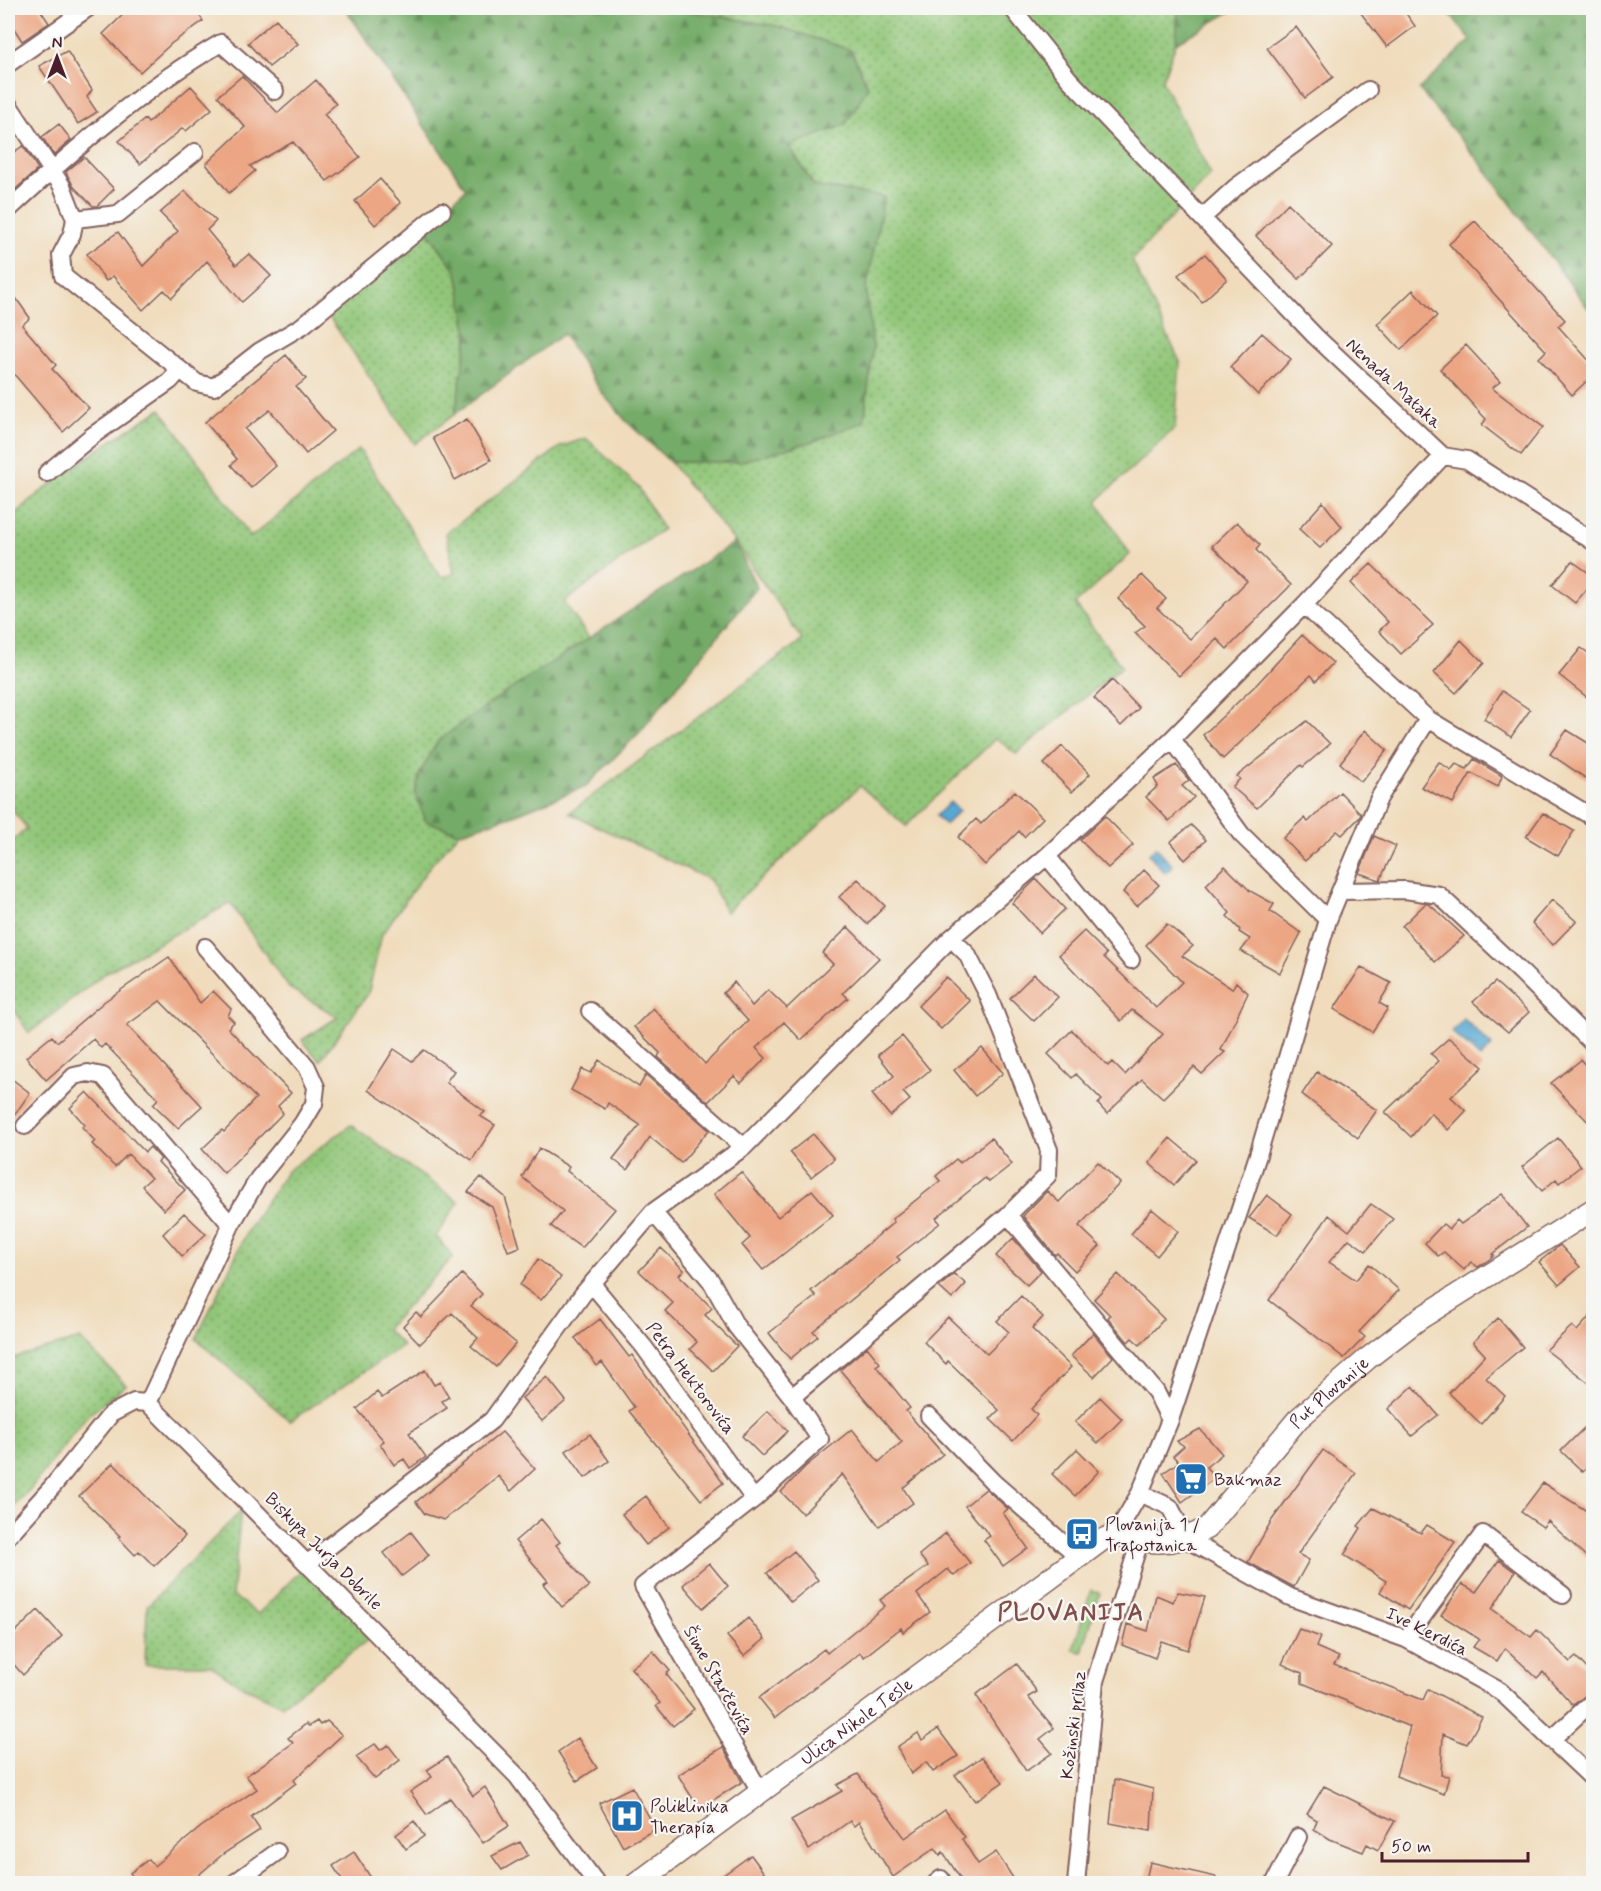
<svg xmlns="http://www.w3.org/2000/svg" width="1601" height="1891" font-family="Mynerve,sans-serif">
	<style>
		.green { fill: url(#green-dots); stroke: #6e7252; stroke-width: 1.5 }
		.forest { fill: url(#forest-firs); stroke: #5f654a; stroke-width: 1.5 }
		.pitch { fill: #91c678; stroke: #6e7252; stroke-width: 1.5 }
		.water { fill: url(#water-ripples); stroke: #50637e; stroke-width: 1.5 }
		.building { fill: #eca683 }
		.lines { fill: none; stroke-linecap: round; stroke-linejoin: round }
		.minor-casing { stroke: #84615e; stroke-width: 20 }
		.tertiary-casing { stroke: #84615e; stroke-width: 24 }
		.minor { stroke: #fff; stroke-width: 16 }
		.tertiary { stroke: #fff; stroke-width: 21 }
		.labels { text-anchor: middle; stroke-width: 4.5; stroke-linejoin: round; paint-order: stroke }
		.street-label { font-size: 18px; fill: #4a1f2b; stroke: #f6f6f2 }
		.poi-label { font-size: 18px; fill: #4a1f2b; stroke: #f6f6f2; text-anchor: start }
		.district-label { font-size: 24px; font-weight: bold; letter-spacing: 1.5px; fill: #834e4a; stroke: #f6f6f2 }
	</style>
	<defs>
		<pattern id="green-dots" width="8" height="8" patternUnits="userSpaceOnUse" patternTransform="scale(1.5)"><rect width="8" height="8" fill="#91c678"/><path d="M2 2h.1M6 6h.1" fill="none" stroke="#78a063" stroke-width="1.8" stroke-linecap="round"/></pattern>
		<pattern id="forest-firs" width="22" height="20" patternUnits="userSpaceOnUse" patternTransform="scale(1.5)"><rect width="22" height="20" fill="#74ab68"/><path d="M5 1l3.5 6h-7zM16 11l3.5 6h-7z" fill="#618b56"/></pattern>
		<pattern id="water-ripples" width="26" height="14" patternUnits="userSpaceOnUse" patternTransform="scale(1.5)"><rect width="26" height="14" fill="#56a7d1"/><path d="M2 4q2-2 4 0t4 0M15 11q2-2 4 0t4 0" fill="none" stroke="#4987aa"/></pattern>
	</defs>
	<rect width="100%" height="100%" fill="#f6f6f2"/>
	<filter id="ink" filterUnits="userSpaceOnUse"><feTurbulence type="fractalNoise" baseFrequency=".0167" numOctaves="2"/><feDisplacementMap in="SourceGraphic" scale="12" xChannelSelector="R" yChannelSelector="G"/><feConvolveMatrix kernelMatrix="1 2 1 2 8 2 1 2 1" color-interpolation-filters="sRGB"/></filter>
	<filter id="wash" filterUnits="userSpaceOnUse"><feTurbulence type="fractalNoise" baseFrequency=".008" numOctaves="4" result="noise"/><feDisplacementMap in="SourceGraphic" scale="24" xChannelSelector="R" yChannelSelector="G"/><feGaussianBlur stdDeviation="1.35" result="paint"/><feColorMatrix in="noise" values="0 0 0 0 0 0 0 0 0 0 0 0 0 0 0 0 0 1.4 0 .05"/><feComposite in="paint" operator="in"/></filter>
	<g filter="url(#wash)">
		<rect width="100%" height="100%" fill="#f0dcbc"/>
		<path class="green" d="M671,8H1178L1176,43L1162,81L1211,175L1132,260L1180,362L1175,428L1097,501L1130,554L1075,604L1122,667L1016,754L996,738L906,826L860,786L726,912L710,880L569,813L802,640L735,542L670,462H739L814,441L864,422L873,347L866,290L884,197L814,186L788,145L845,125L868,87L851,50L777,26Z
			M424,226L457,272L468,335L455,414L415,444L325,311Z
			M161,409L251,537L359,449L441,577L454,574L446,533L560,447L586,438L639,488L663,529L564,602L589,638L438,741L420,773L426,821L459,833L430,866L382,934L368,994L320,1061L302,1040L338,1017L289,988L230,903L107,972L29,1033L8,1002V845L27,828L8,805V520C55,477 107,442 161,409Z
			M351,1125L459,1202L436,1236L453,1257L386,1329L403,1346L290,1421L196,1339L248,1229L287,1171Z
			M80,1339L126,1385L85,1418L25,1496L8,1512V1359Z
			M241,1511L232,1595L258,1614L308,1563L377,1633L282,1705L238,1684L210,1665H145L147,1606Z"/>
		<path class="forest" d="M345,8H671L777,26L851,50L868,87L845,125L789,146L814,186L884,197L866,290L873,347L864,422L814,441L739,462H670L625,420L602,393L563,334L455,414L468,335L457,272L424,226L466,189Z
			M1178,8H1237L1176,43Z
			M1445,8H1593V315L1482,165L1419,89L1471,40Z
			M735,542L757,588L640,732L586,786L514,815L459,833L426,821L415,794L420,773L438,741L487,705Z"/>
		<path class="pitch" d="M1091,1590L1100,1593L1082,1652L1073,1650Z"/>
		<path class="water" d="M950,802L959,811L945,825L936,816Z
			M1156,847L1173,866L1165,873L1149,854Z
			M1464,1019L1492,1046L1480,1058L1452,1032Z"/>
		<g id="blocks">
			<path class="building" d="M8,8H39L49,23L22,41L8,19Z
				M130,8H195L203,21L172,43L140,72L103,34Z
				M1357,8H1402L1415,26L1387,47Z
				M276,19L298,44L269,67L248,43Z
				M1296,27L1333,77L1305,98L1267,48Z
				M67,51L92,90L87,97L97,112L78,124L39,66Z
				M242,76L278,113L316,80L336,104L324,114L360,157L327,181L293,142L250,166L255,171L229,193L206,164L245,127L218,96Z
				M191,86L212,109L186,131L183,128L140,164L119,141L145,119L148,123Z
				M59,124L71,140L54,155L42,137Z
				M23,146L38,169L8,196V156Z
				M84,157L114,189L97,206H93L74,187L66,172Z
				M380,179L401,203L375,225L355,201Z
				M185,191L216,221L207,230L236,265L249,254L271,276L242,302L207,261L172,298L164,290L143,310L113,276L106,281L87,254L118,232L143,266L178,231L160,213Z
				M1288,203L1332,246L1299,279L1256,236Z
				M1475,221L1565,320L1558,326L1593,365V375L1572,395L1539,358L1546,351L1449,244Z
				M1205,254L1227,279L1202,302L1178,275Z
				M8,287L30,318L22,325L56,365L52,369L89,408L63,432L8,367Z
				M1413,290L1437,316L1401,350L1377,324Z
				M1262,333L1291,359L1258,395L1230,367Z
				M1466,345L1500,382L1492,388L1543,427L1521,455L1482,425L1486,419L1440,369Z
				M286,355L306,379L296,387L333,431L306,454L270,410L245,429L276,466L251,488L231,465L237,459L205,422Z
				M467,419L491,460L455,480L433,438Z
				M1323,502L1342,527L1320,548L1299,529Z
				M1237,522L1260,545L1256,550L1291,585L1227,649L1217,639L1179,676L1135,633L1145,626L1118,599L1142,575L1166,599L1157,608L1190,639L1247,581L1212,546Z
				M1572,561L1593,576V582L1575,603L1552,585Z
				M1371,564L1433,625L1401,654L1379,631L1388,622L1351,583Z
				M1302,635L1333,663L1316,681L1311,675L1223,759L1203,735L1257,684Z
				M1461,640L1484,663L1456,693L1434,673Z
				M1581,648L1593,656V702L1559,675Z
				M1112,680L1139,708L1121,726L1094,698Z
				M1502,691L1530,710L1511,737L1484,719Z
				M1307,721L1330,744L1303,767L1301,765L1257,808L1232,787L1240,779L1237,776Z
				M1365,730L1387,750L1361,782L1340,763Z
				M1567,730L1593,746V783L1550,754Z
				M1062,746L1090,774L1072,792L1044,764Z
				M1474,759L1502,776L1498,787L1471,773L1453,803L1421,787L1439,762L1451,770L1456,764L1467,769Z
				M1176,765L1189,780L1182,786L1194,797L1169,821L1146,797L1158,786L1154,779Z
				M1015,791L1043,818L1024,837L1019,831L985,865L958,837L976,819L981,824Z
				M1340,792L1361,814L1359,818L1342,835L1337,831L1305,861L1283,838L1304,818L1308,822Z
				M1543,813L1574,831L1558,856L1526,837Z
				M1105,816L1133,845L1108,868L1080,840Z
				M1191,825L1206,840L1185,860L1170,842Z
				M1374,836L1396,846L1380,880L1359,873Z
				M1225,866L1250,891L1274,904L1270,911L1301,933L1280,973L1241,951L1250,939L1239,932L1240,930L1227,916L1230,913L1206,885Z
				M1144,870L1159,885L1137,906L1123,892Z
				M858,879L885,906L867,924L839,897Z
				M1036,879L1065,909L1040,933L1012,903Z
				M1552,900L1576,921L1553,945L1532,923Z
				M1425,904H1429L1464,936L1435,962L1402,926Z
				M1167,924L1193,946L1182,956L1232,989L1236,982L1248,993L1221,1050L1225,1052L1202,1074L1194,1067L1163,1098L1142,1079L1107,1114L1098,1104L1102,1100L1076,1074L1072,1078L1048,1054L1072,1030L1108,1066L1112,1062L1125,1075L1163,1034L1132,1010L1121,1021L1059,955L1084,931L1107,954L1104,957L1156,1008L1182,982L1146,945Z
				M848,927L879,958L843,993L848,998L801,1040L784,1022L756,1048L766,1058L741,1083L734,1076L708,1102L658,1057L660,1053L634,1027L653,1008L705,1064L748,1021L723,993L734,982L752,1006L768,990L787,1008L833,964L822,953Z
				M169,957L200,1003L213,991L231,1009L228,1016L234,1022L228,1028L291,1093L278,1106L283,1113L224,1173L202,1149L222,1130L224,1132L256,1098L160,1001L127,1025L202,1106L178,1128L153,1104L158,1099L105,1044L101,1048L93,1039L46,1080L26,1057L52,1036L57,1042L105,1001Z
				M1361,967L1391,983L1379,1003L1388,1008L1372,1032L1334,1009Z
				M1034,974L1058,997L1034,1021L1010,998Z
				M946,977L970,1001L941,1029L918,1006Z
				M1495,982L1529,1012L1508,1032L1473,1002Z
				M902,1036L930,1070L903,1092L910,1100L890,1116L872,1094L894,1076L878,1055Z
				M1449,1038L1483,1067L1451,1097L1466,1111L1448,1130L1431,1113L1411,1137L1385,1112L1439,1061L1431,1054Z
				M982,1048L1003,1073L975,1096L954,1070Z
				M394,1049L412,1061L424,1050L454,1071L446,1082L485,1112L480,1116L495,1125L472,1160L368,1090Z
				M599,1060L639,1087L646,1075L709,1130L681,1163L650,1137L627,1170L613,1159L640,1125L608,1103L605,1109L571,1090L582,1069L591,1073Z
				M1581,1060L1593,1074V1127L1551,1083Z
				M1317,1072L1377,1110L1358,1138L1302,1094Z
				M8,1076L30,1093L8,1124Z
				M87,1092L145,1152L150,1147L161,1159L158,1162L185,1190L164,1210L142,1186L151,1178L128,1154L115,1167L92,1144L95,1141L82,1127L85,1125L70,1108Z
				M813,1134L834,1159L811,1177L790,1152Z
				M991,1138L1012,1164L989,1182L985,1178L936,1218L940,1223L897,1257L900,1260L813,1331L818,1336L790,1359L769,1333L816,1296L811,1291L894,1222L892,1219L940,1181L936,1176L956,1159L960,1163Z
				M1170,1138L1196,1160L1174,1185L1149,1163Z
				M1558,1138L1581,1166L1559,1183L1556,1179L1542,1191L1522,1167Z
				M539,1148L569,1167L567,1171L615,1209L582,1248L551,1226L563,1211L522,1177Z
				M1098,1162L1120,1183L1079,1226L1100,1246L1075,1271L1057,1253L1055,1255L1023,1216L1047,1191L1059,1202Z
				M741,1172L778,1217L812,1190L833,1215L763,1270L742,1245L750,1238L714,1194Z
				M481,1177L505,1197L520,1247L508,1251L492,1207L468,1192Z
				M1502,1194L1527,1227L1492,1254L1494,1255L1490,1259L1478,1267L1471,1262L1464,1270L1444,1252L1438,1256L1425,1243L1443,1224L1449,1229L1457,1220L1461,1224Z
				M1267,1195L1292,1214L1277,1235L1249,1218Z
				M1371,1204L1393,1219L1366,1251L1349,1239L1329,1262L1356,1280L1369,1264L1399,1290L1359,1332L1365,1337L1344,1358L1269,1300L1329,1215L1349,1231Z
				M1152,1209L1178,1231L1157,1256L1131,1234Z
				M184,1213L206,1234L182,1256L163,1234Z
				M1013,1238L1041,1271L1027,1285L996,1256Z
				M1560,1245L1580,1267L1559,1285L1539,1262Z
				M661,1248L684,1270L679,1275L712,1308L705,1315L737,1346L713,1371L690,1349L697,1342L665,1311L673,1303L639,1271Z
				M538,1259L561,1277L541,1300L520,1285Z
				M462,1274L482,1294L471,1306L516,1343L496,1367L471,1346L478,1338L452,1313L420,1344L403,1326L416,1312L421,1317Z
				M954,1274L966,1284L952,1299L939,1287Z
				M1118,1274L1164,1319L1140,1345L1132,1338L1128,1342L1108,1318L1110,1315L1094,1299Z
				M1021,1296L1043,1317L1032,1329L1071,1367L1031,1409L1037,1415L1013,1441L990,1419L999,1410L948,1361L946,1364L924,1342L948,1317L987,1354L1009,1332L997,1321Z
				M1593,1313V1386L1546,1350L1572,1326L1577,1331Z
				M1498,1318L1523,1347L1486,1378L1505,1396L1481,1424L1449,1393L1485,1355L1473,1342Z
				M600,1319L629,1357L632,1355L723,1483L701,1500L629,1411L634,1407L602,1362L597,1366L575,1338Z
				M1093,1333L1113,1357L1094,1377L1071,1356Z
				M867,1347L880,1363L876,1366L910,1408L906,1411L943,1454L903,1488L913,1503L879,1526L842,1474L803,1514L781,1492L805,1467L852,1429L879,1462L902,1442L840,1370Z
				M425,1370L434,1385L440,1382L449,1397L442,1401L447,1408L409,1433L426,1457L410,1468L404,1459L394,1465L380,1444L384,1441L357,1409L377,1392L382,1398Z
				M547,1377L566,1401L542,1421L522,1398Z
				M1413,1386L1438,1415L1412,1436L1388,1409Z
				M1100,1397L1122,1419L1098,1443L1075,1422Z
				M768,1411L788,1431L762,1456L742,1436Z
				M1593,1419V1461L1583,1472L1561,1451Z
				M1200,1429L1222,1454L1206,1467L1215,1478L1182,1502L1163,1473L1179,1462L1173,1456L1184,1446L1177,1441Z
				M502,1432L535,1469L511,1491L498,1476L444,1520L425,1514L416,1502Z
				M590,1434L609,1461L585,1478L566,1451Z
				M1077,1449L1099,1471L1075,1496L1052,1474Z
				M1323,1450L1356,1473L1298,1554L1309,1560L1294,1587L1248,1562L1272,1520Z
				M113,1463L185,1536L154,1566L139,1551L135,1555L118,1537L120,1536L79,1496Z
				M1543,1483L1593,1515V1563L1548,1521L1543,1527L1521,1512Z
				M986,1489L1008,1509L1003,1513L1028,1548L1003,1566L984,1540L990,1536L965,1506Z
				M646,1496L669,1527L646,1545L622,1514Z
				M1373,1508L1421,1533L1427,1525L1455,1542L1408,1610L1380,1592L1386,1581L1344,1555L1361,1528L1358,1526Z
				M541,1519L560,1542L556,1545L589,1586L562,1607L543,1584L548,1581L515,1541Z
				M411,1532L429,1555L402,1576L384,1553Z
				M946,1533L970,1563L954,1576L948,1569L917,1594L930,1612L903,1632L901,1628L864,1657L860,1653L775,1718L759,1698L824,1649L827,1653L885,1606L880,1600L928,1566L919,1555Z
				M794,1551L818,1580L791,1602L767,1573Z
				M1499,1560L1515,1572L1492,1609L1531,1637L1537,1630L1570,1662L1576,1657L1593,1675V1690L1573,1705L1543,1672L1537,1678L1505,1648L1497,1661L1473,1647L1479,1639L1441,1615L1462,1584L1476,1592Z
				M709,1563L728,1586L703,1608L683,1585Z
				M1178,1592L1205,1597L1188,1650L1161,1641L1155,1658L1122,1645L1127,1624L1148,1631L1156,1595L1173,1602Z
				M38,1610L62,1636L23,1675L8,1658V1639Z
				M748,1618L765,1639L744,1656L727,1636Z
				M1299,1629L1320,1637L1316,1647L1339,1657L1334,1665L1423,1700L1428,1689L1482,1717L1467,1744L1443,1734L1441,1775L1449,1776L1444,1794L1396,1776L1410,1727L1302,1683V1673L1282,1664Z
				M653,1651L670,1671L666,1674L694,1709L673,1726L656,1706L660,1703L631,1668Z
				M1017,1664L1037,1692L1028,1697L1054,1728L1040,1739L1052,1753L1026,1771L976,1695Z
				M317,1721L320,1725L327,1721L342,1735L294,1780L296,1783L251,1817L260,1830L223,1854L188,1884H138L130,1873L149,1859L154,1866L201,1827L257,1789L246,1776L293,1743L288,1738L306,1724L309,1726Z
				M938,1729L958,1756L933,1772L926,1762L911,1774L897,1747L918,1733L922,1740Z
				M578,1738L597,1768L577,1781L558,1752Z
				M375,1744L380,1750L388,1745L400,1760L375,1779L356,1757Z
				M723,1747L742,1782L699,1809L678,1775Z
				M447,1757L473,1796L485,1787L509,1826L483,1843L450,1798L427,1815L410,1792L432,1777L427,1770Z
				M982,1757L1003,1782L975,1801L955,1775Z
				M858,1774L905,1838L945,1810L965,1837L962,1839L978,1864L996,1852L1017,1884H964L943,1852L940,1855L935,1848L893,1877L859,1822L854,1826L850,1821L809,1850L791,1820L842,1791L837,1785Z
				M1115,1779L1153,1789L1151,1831L1110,1823Z
				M1324,1786L1395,1821L1378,1850L1367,1844L1363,1852L1330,1839L1314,1829L1317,1820L1307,1814Z
				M632,1787L656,1829L623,1847L599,1803Z
				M414,1821L424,1836L406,1849L396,1835Z
				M520,1842L528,1855L502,1870L492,1856Z
				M354,1852L375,1884H345L333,1866Z
				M751,1855L772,1884H711Z
				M1150,1862L1216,1877L1215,1884H1145Z"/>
		</g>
	</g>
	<g filter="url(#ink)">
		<use href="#blocks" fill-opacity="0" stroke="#84615e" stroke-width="1.5"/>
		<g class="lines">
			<g class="minor-casing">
				<path id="minor" d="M1012,8L1069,79L1315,336L1443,456L1467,460L1594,542
					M8,64L88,8
					M8,104L62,186L75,219L72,234L61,255L63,276L197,383L214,387L260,351L302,326L442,211
					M8,210C75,149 142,89 221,43L275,91
					M1203,217L1236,187L1368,90
					M75,219L118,214L195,152
					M47,473L92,436L170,381L180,370
					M1304,605L1428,719L1594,818
					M1172,739L1241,834L1328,920
					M1047,856L1131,960
					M1340,891L1405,890L1439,895L1523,974L1594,1045
					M590,1011L744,1147
					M25,1126L74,1076L88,1073L103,1076L231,1225
					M653,1212L711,1281L736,1326L792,1397L820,1439L754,1499L643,1586L761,1793
					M1008,1215L1156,1392L1170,1420
					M592,1284L644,1347L754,1499
					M792,1397L1008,1215L1048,1175L1049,1150L988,995L967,954L951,938
					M148,1403L231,1225L258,1179L302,1124L314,1104L316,1087L307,1067L205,947
					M929,1416L993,1482L1079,1557
					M1140,1493L1170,1507L1186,1539L1290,1597L1406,1639L1500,1691L1594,1780
					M1116,1534L1140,1493L1170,1420L1258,1155L1328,920L1379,798L1428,719
					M8,1536L53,1486L111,1414L134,1402L148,1403L517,1776L597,1884
					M308,1563L492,1420L583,1294L653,1212L744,1147L951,938L1047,856L1172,739L1304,605L1443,456
					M1406,1639L1483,1534L1563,1595
					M1551,1740L1594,1700
					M233,1884L277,1852
					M935,1884L941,1879
					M1076,1884L1095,1681L1140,1541
					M1274,1884L1298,1837"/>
			</g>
			<g class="tertiary-casing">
				<g id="tertiary">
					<path id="s1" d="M636,1884L1102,1540L1116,1534C1150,1545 1175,1546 1207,1528L1298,1419L1367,1359L1419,1319L1594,1209"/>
				</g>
			</g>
			<use href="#minor" class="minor"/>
			<use href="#tertiary" class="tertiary"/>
		</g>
	</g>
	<defs>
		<g id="supermarket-square" transform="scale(1.725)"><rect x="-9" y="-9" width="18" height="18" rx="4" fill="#1f6fb2" stroke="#f6f6f2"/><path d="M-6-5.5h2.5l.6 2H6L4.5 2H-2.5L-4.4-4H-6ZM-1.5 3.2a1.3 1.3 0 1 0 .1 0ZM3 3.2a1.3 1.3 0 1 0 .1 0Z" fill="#fff"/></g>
		<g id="bus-square" transform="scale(1.725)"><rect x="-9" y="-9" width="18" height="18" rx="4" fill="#1f6fb2" stroke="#f6f6f2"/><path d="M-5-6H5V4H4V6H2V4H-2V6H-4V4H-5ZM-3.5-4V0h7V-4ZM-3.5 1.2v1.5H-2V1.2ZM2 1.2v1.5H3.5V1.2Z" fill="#fff"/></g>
		<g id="hospital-square" transform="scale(1.725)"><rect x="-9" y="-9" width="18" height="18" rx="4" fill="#1f6fb2" stroke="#f6f6f2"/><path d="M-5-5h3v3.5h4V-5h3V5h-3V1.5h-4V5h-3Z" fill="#fff"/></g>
	</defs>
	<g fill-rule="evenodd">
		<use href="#supermarket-square" x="1191" y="1479"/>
		<use href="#bus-square" x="1082" y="1534"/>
		<use href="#hospital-square" x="627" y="1816"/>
	</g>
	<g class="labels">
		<g class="street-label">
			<text transform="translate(1394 383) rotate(43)" y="6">Nenada Mataka</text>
			<text transform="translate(691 1378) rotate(53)" y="6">Petra Hektorovića</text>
			<text dy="6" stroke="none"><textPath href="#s1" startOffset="872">Put Plovanije</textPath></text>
			<text transform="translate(324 1551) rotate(45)" y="6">Biskupa Jurja Dobrile</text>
			<text transform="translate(1427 1631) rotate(26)" y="6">Ive Kerdića</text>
			<text transform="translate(719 1680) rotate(60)" y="6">Šime Starčevića</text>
			<text dy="6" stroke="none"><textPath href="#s1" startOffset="274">Ulica Nikole Tesle</textPath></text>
			<text transform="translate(1073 1725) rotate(-83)" y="6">Kožinski prilaz</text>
		</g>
		<g class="poi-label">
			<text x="1214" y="1485">Bakmaz</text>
			<text x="1105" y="1530">Plovanija 1 /<tspan x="1105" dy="21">Trafostanica</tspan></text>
			<text x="650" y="1812">Poliklinika<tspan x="650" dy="21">Therapia</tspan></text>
		</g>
		<g class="district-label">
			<text x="1071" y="1620">PLOVANIJA</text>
		</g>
	</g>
	<rect width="1601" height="1891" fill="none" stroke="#f6f6f2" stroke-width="30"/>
	<g transform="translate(57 57)" stroke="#f6f6f2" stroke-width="4.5" paint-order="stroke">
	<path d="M0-4.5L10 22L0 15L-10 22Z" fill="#4a1f2b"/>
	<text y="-9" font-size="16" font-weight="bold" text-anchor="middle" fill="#4a1f2b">N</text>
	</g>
	<path d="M1382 1852v9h146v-9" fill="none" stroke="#4a1f2b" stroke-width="3"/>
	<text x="1391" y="1852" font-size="18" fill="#4a1f2b" stroke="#f6f6f2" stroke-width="4.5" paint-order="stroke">50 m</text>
</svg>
